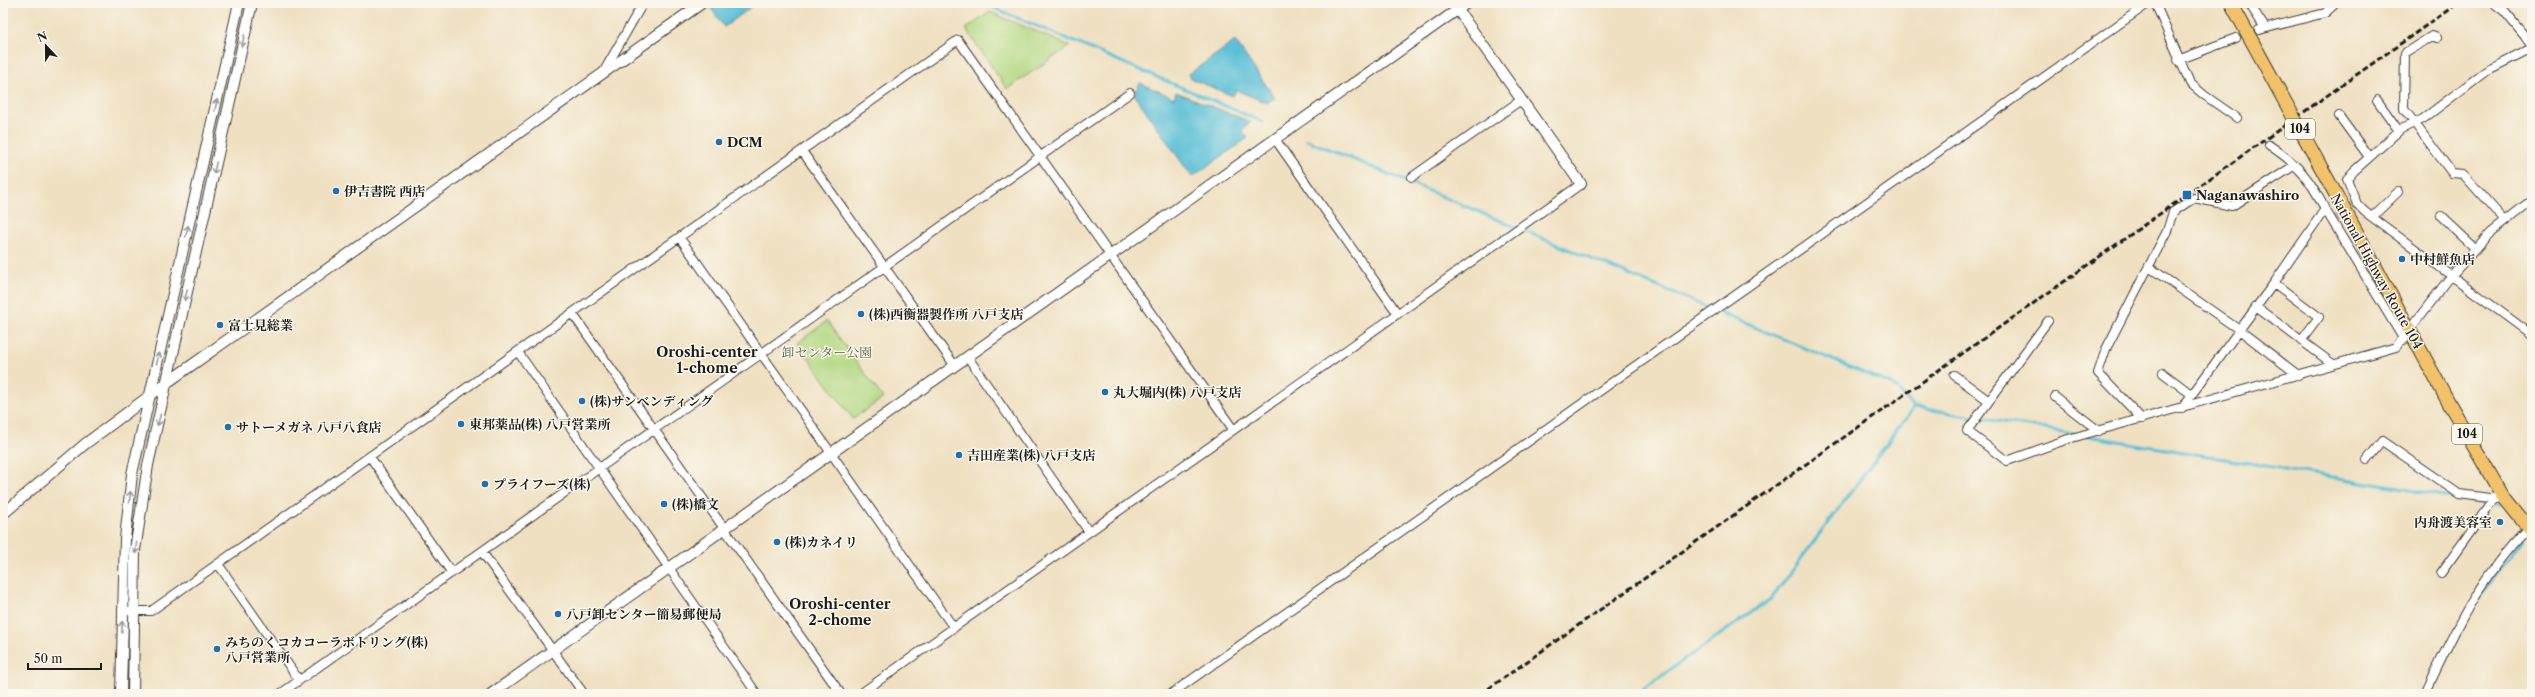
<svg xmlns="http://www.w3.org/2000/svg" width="2535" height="697" font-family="'Libre Caslon Text','Noto Serif JP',serif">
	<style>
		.green { fill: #b2d882; stroke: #677a4f }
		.water { fill: #5abfd7; stroke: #3b6e7a }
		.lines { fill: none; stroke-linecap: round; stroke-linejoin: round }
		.stream { stroke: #5abfd7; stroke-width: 3 }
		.minor-tunnel { stroke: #c5b9a0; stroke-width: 8; stroke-dasharray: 8 4; stroke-linecap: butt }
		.minor-casing { stroke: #3c3935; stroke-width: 10 }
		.tertiary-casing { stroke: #3c3935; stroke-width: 12 }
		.trunk-casing { stroke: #3c3935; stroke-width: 15 }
		.minor { stroke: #fff; stroke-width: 8 }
		.tertiary { stroke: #fff; stroke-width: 10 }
		.trunk { stroke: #f2c26a; stroke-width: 13 }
		.rail { stroke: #1c1c1c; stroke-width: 3; stroke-dasharray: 6 3; stroke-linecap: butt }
		.trunk-bridge-casing { stroke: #3c3935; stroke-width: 15; stroke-linecap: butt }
		.trunk-bridge { stroke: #f2c26a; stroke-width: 13 }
		.oneway { stroke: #999 }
		.poi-dot { fill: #1f6fb2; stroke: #fbf7ec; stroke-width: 1.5 }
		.labels { text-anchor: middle; stroke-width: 3; stroke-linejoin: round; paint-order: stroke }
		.shield { fill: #fbf7ec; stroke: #5f5e5a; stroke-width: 1 }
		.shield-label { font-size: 12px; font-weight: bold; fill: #1c1c1c }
		.poi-label { font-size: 13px; font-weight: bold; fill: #1c1c1c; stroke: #fbf7ec; text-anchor: start }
		.street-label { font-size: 13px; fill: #1c1c1c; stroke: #fbf7ec }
		.park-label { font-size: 13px; fill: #505e40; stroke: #fbf7ec }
		.neighbourhood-label { font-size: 14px; font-weight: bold; fill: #1c1c1c; stroke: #fbf7ec }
	</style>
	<rect width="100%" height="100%" fill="#fbf7ec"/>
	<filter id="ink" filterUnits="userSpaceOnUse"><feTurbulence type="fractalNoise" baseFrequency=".025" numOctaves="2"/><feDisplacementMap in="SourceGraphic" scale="8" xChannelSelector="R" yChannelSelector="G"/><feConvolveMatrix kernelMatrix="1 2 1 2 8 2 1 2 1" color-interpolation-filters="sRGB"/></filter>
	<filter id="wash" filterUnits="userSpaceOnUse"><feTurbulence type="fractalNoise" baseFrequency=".012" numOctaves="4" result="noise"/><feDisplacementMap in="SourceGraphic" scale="16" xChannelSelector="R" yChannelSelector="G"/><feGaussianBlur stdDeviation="0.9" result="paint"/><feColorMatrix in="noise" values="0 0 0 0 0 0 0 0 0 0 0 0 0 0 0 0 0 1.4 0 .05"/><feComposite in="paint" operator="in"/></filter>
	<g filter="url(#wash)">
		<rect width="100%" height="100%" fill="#efe0c1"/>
		<path class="green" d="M990,12L1070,46L1007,89L966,29Z
			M827,321L883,398L853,419L797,343Z"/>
		<path class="water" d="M717,3H757L724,27L711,8Z
			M1235,41L1275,98L1267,103L1236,90L1233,96L1192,79L1189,74Z
			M1140,83L1174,98L1176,92L1251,122L1242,130L1248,138L1192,177L1134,94Z"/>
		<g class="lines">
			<path class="stream" d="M982,3L1263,122
				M1307,140L1893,385L1914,407L2075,434
				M2088,436L2499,505
				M2476,601L2523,539
				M1636,694L1772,598L1914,407
				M2430,694L2460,631"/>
		</g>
	</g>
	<g filter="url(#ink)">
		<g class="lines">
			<path class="minor-tunnel" d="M2332,221L2357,204"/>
			<g class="minor-casing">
				<path id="minor" d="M2155,3L2190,83L2204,95L2237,118
					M2249,3L2265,28
					M2495,4L2504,11L2532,45
					M2259,30L2325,13L2336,3
					M2437,38L2432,36L2405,53L2404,109L2452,173L2463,174L2504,220
					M2532,48L2486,71L2423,119L2401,129L2354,171L2347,179L2357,204L2365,212L2532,335
					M2178,60L2236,38
					M604,71L643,3
					M2377,100L2399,131
					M2339,116L2369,157
					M1275,139L1398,314
					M2269,145C2298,164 2310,179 2325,209
					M802,151L955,366
					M1412,177L1521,100
					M2441,216L2476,249
					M2372,217L2398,192
					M680,238L954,628
					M2149,267L2238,329L2298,375
					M2274,283L2319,317L2301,341
					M2256,307L2333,364
					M572,313L841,694
					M2048,321L1967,431L2007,461L2068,439L2396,347L2451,276L2490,233L2532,200
					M518,352L757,694
					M967,356L1089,532
					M2163,373L2191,394
					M1954,375L1989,401
					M2055,397L2099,431
					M2182,408L2274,283L2325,209L2404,340
					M2142,419L2098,373L2106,349L2167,231L2173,212L2194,198L2232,206L2295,165
					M370,457L452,573
					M2367,460L2382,441L2459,494L2497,499L2502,495
					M482,552L584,694
					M218,564L299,680
					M2441,573L2492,502L2493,498
					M122,611H151L958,40L1233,429
					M280,694L1130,93
					M860,694L1581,184
					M1171,694L2149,3
					M2425,694C2452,635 2481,574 2528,528"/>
			</g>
			<g class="tertiary-casing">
				<path id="tertiary" d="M1453,3L1581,184
					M3,514L85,444L168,382L702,3
					M121,694L125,539L132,474L239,3
					M133,694L135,550L148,465L252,3
					M491,694L1467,3"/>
			</g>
			<g class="trunk-casing">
				<path id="trunk" d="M2369,255L2450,405L2502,495L2532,532"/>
			</g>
			<use href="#minor" class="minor"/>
			<use href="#tertiary" class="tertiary"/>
			<use href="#trunk" class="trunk"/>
			<path class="rail" d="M1481,694L2458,3"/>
			<g class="trunk-bridge-casing">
				<path id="trunk-bridge" d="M2231,3L2369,255"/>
			</g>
			<use href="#trunk-bridge" class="trunk-bridge"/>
		</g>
		<defs><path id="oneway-shaft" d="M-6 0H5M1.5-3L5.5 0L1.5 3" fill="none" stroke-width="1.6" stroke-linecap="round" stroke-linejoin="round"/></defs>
		<g class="oneway">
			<use href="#oneway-shaft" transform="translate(243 41) rotate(103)"/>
			<use href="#oneway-shaft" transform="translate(216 105) rotate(-77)"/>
			<use href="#oneway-shaft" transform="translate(215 168) rotate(103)"/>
			<use href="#oneway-shaft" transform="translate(187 231) rotate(-77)"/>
			<use href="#oneway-shaft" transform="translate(186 295) rotate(103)"/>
			<use href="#oneway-shaft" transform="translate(158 358) rotate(-77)"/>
			<use href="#oneway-shaft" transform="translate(159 420) rotate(104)"/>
			<use href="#oneway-shaft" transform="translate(130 497) rotate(-83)"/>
			<use href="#oneway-shaft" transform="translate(136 548) rotate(96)"/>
			<use href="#oneway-shaft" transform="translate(122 627) rotate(-89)"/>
		</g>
	</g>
	<g class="poi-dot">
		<circle cx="719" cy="142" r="4"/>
		<circle cx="336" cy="191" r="4"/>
		<rect x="2182" y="190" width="10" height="10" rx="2"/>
		<circle cx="2402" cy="259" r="4"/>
		<circle cx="861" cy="314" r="4"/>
		<circle cx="220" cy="325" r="4"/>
		<circle cx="1105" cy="392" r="4"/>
		<circle cx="582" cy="401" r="4"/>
		<circle cx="461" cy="424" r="4"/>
		<circle cx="228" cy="427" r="4"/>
		<circle cx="959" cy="455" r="4"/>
		<circle cx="485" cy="484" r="4"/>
		<circle cx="664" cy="504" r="4"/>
		<circle cx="2500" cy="522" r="4"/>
		<circle cx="777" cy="542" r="4"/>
		<circle cx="558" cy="614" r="4"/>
		<circle cx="217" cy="649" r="4"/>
	</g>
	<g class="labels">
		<g class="shield">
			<rect x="2285" y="119" width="30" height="20" rx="3"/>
			<rect x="2452" y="424" width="30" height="20" rx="3"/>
		</g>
		<g class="shield-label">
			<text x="2300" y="133">104</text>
			<text x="2467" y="438">104</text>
		</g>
		<g class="poi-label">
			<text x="727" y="147">DCM</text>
			<text x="344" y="196">伊吉書院 西店</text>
			<text x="2196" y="200">Naganawashiro</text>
			<text x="2410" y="264">中村鮮魚店</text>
			<text x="869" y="319">(株)西衡器製作所 八戸支店</text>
			<text x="228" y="330">富士見総業</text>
			<text x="1113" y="397">丸大堀内(株) 八戸支店</text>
			<text x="590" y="406">(株)サンベンディング</text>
			<text x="469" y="429">東邦薬品(株) 八戸営業所</text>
			<text x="236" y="432">サトーメガネ 八戸八食店</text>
			<text x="967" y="460">吉田産業(株) 八戸支店</text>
			<text x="493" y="489">プライフーズ(株)</text>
			<text x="672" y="509">(株)橋文</text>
			<text x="2492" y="527" text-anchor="end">内舟渡美容室</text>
			<text x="785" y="547">(株)カネイリ</text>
			<text x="566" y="619">八戸卸センター簡易郵便局</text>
			<text x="225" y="647">みちのくコカコーラボトリング(株)<tspan x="225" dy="15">八戸営業所</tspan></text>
		</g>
		<g class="street-label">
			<text transform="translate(2377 271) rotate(61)" y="5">National Highway Route 104</text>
		</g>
		<g class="park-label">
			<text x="827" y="357">卸センター公園</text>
		</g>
		<g class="neighbourhood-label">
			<text x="707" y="357">Oroshi-center<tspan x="707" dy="16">1-chome</tspan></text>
			<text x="840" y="609">Oroshi-center<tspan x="840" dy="16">2-chome</tspan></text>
		</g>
	</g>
	<rect width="2535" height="697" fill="none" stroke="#fbf7ec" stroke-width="16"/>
	<g transform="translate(46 46) rotate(338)" stroke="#fbf7ec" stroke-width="3" paint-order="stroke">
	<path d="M0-3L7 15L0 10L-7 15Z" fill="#1c1c1c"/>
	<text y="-6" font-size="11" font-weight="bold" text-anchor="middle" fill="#1c1c1c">N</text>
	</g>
	<path d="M28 663v6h73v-6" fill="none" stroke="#1c1c1c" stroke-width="2"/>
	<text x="34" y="663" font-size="12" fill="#1c1c1c" stroke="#fbf7ec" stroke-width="3" paint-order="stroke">50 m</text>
</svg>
